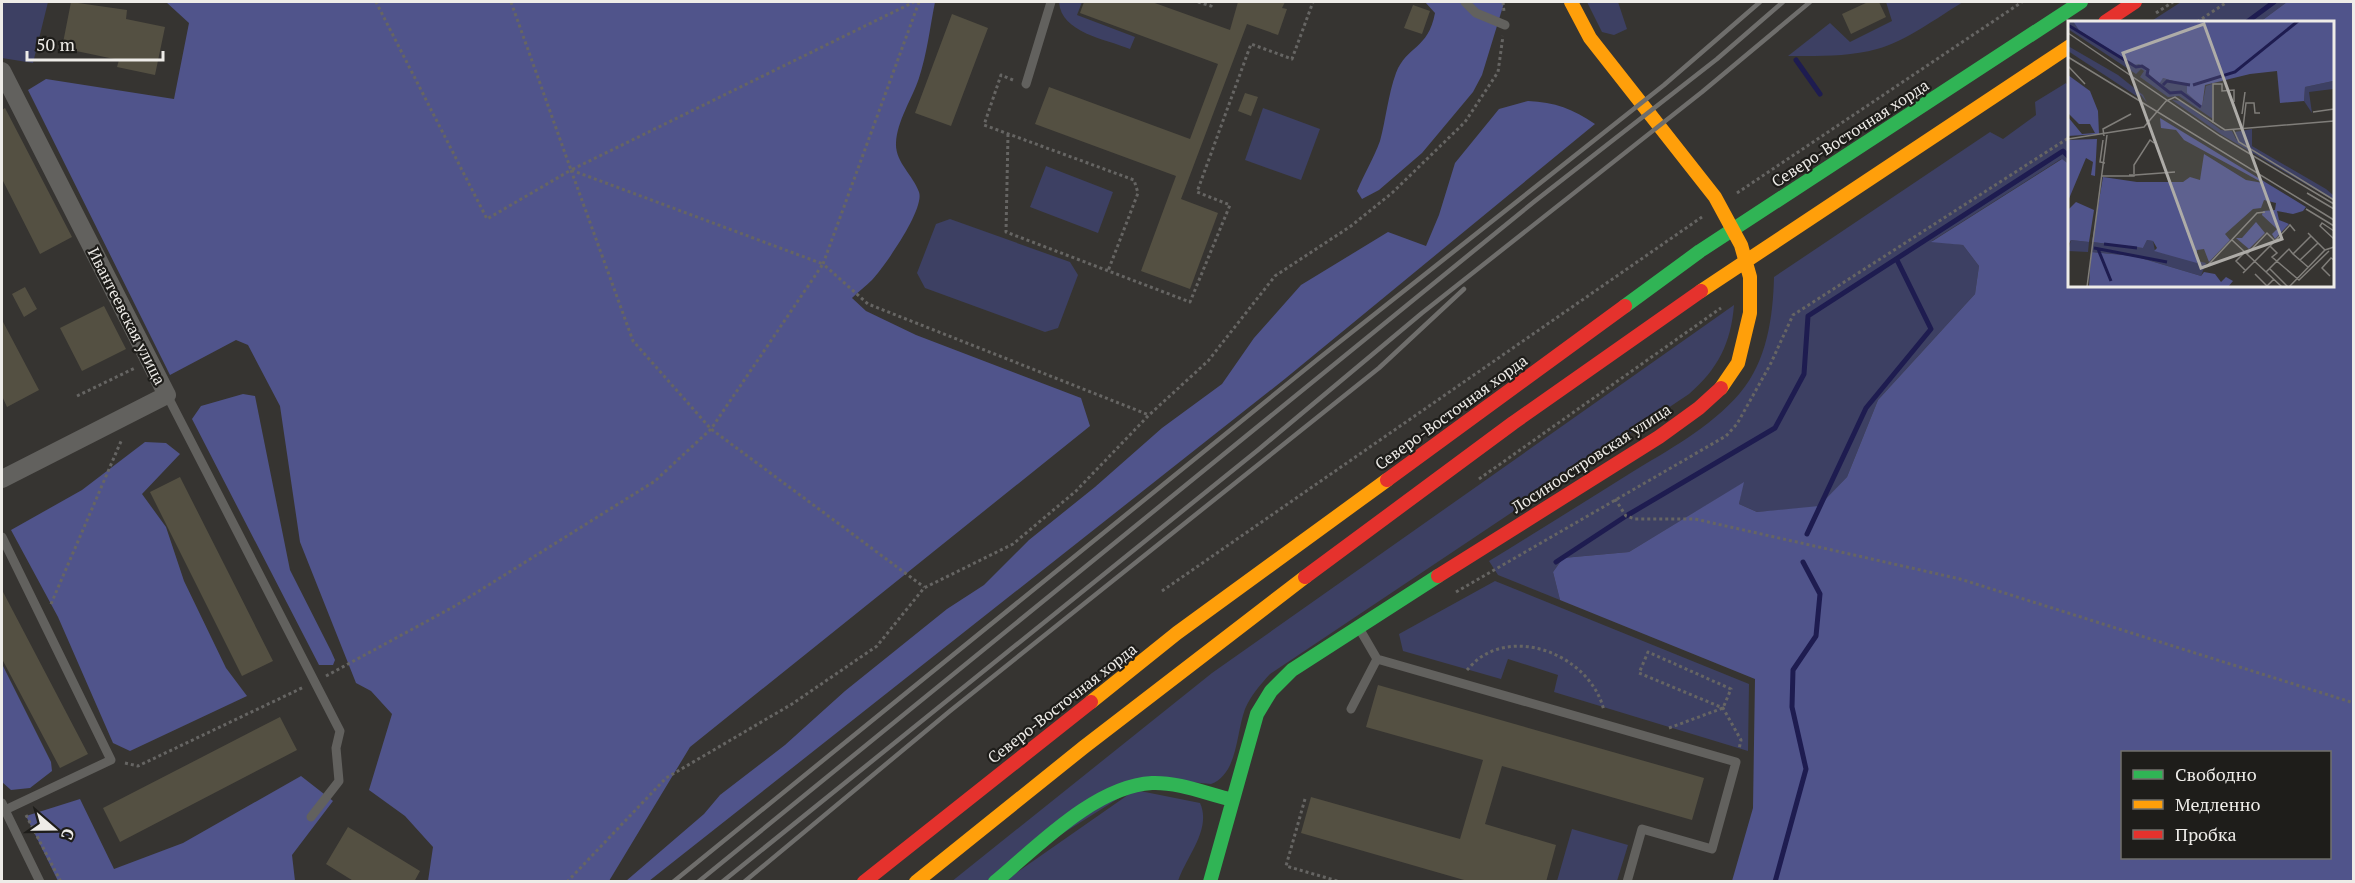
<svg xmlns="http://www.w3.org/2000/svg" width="2355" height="883" font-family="'PT Serif',serif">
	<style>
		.green { fill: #3d4063 }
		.forest { fill: #50548b; fill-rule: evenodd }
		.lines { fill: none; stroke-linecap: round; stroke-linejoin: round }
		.stream { stroke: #1e1c50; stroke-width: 5 }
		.building { fill: #545042 }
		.path { stroke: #666563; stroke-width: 3; stroke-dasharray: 3 3; stroke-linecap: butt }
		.lane { stroke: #62615e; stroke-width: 9 }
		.street { stroke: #62615e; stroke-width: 18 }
		.fast { stroke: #30b455; stroke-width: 14 }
		.slow { stroke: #ff9f0a; stroke-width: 14 }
		.jam { stroke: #e5322d; stroke-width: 14 }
		.rail { stroke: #6f6e6c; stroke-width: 4.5 }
		.labels { text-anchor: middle; stroke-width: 4.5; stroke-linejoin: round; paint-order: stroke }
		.street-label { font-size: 16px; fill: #eeece8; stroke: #1e1d1a }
		.inset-river { fill: none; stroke: #1e1c50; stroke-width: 3 }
		.inset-road { fill: none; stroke: #807e7a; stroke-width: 1.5 }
		.view { fill: #aeaca8; fill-opacity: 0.15; stroke: #aeaca8; stroke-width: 3 }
		.inset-edge { fill: none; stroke: #eeece8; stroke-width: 3 }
	</style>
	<rect width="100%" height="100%" fill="#363431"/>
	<path class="green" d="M2,2H48L33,63L2,58Z
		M1059,2H1082L1077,15L1135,37L1130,49C1106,39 1061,33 1059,2Z
		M1587,2H1618L1627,29L1614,35L1602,32Z
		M1886,2H1963C1938,17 1905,42 1877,49C1848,57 1817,56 1788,56L1830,23L1850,42L1892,21Z
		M2181,2H2287L2260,22H2150Z
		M2066,83L2070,89V165L2061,159L1932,241L1963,245L1979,266L1975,294L1878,400L1847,477L1819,507L1757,512L1739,504L1743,483L1629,552L1563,558L1553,572L1560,600L1498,575L1489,561C1536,532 1583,503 1629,474C1668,450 1710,428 1740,393C1767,361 1773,317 1774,277L1990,132L2003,139L2036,115L2035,102Z
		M1263,108L1320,129L1301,180L1245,160Z
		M1046,166L1113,192L1098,233L1030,207Z
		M950,219L1070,262L1078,275L1058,328L1045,332L925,288L917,273L936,224Z
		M1734,305C1731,343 1718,369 1689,394L1270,674C1260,685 1251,695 1245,709C1236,733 1238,774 1211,784L1151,778L987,881L951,882L1212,673Z
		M1495,581L1749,684L1748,751L1554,692L1558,675L1508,659L1501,679L1403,651L1399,634Z
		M1135,790L1200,803C1212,829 1186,857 1178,881L1003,882Z
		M1572,829L1628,845L1617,881H1557Z"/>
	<path class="forest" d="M166,2H935C930,27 927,54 919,78C912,99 897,121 896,143C895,162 913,175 919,192C925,209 885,266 872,280C866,286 858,292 852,298L866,311L916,335L1081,398L1090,426L690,747L609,881H428L433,847L405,816L369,790L392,714L371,691L356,683L300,542L280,406L248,345L236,340L170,375L28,90L46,79L174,99L189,23Z
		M1425,2L1504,3L1482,75L1473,92L1422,153L1379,190L1362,199L1357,191C1364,174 1374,158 1380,141C1386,119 1388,95 1396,73C1407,45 1428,50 1435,13Z
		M2287,2H2353V881H1732L1753,808L1755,679L1560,600L1553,572L1563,558L1629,552L1744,482L1739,504L1757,512L1819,506L1847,477L1878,400L1975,294L1979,266L1963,245L1931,242L2062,159L2070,165V285H2332V22H2260ZM2122,752H2330V858H2122Z
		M1528,101C1555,102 1573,109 1595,124L1286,378L649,881H626L704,814L720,795L785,745L845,691L947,609L984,585L1029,540L1095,487L1162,428L1222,384L1254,338L1301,285L1388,232L1426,246L1439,215L1455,163L1499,109Z
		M243,394L255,396L290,570L331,651L335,660L333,665H319L192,419L201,406Z
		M145,442L166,443L180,454L142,494L166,527L184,581L226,668L247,696L130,751L113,743L58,617L11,530L82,490Z
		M2,664L51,762L52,771L30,788L11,790L2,782Z
		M301,776L333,801L292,855L295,881H58L26,816L80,799L114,869L183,843Z"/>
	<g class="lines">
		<path class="stream" d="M2247,22L2274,2
			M1796,60L1820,94
			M1807,534L1866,408L1931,329L1897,260
			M1556,562L1626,516L1775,428L1804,374L1808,316L2063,151L2070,158
			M1775,882L1806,769L1792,707L1793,670L1816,636L1820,594L1803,562"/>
	</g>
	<path class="building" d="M71,2L127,10L126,19L165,27L155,75L117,67L119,60L62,48Z
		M1084,2H1152L1230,30L1238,2H1285L1282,8L1287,9L1278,35L1247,24L1181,199L1218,213L1190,289L1141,271L1176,176L1035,124L1049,87L1190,139L1218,64L1080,13Z
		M1868,2H1879L1886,17L1851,34L1842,14Z
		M1413,5L1430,11L1422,34L1404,28Z
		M952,14L988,28L951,126L915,113Z
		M1245,93L1258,97L1251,116L1238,111Z
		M5,108L72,237L40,254L2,179V110Z
		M25,287L37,309L24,317L12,294Z
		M104,306L126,349L82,371L60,328Z
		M2,320L39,390L7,407L2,396Z
		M180,477L273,661L242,676L150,492Z
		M2,590L88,754L60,768L2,659Z
		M1378,685L1704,778L1692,820L1502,766L1485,824L1556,845L1546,882H1471L1301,833L1311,797L1460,839L1483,760L1366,727Z
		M280,717L297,750L120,842L103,808Z
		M348,827L420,871L414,882H355L326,864Z"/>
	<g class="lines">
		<path class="path" d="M511,2L571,170L914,2
			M919,2L823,264L868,304L1149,415
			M1198,2L1211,6L1213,2
			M1503,2L1504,12
			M2156,13L2173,2
			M2197,22L2227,2
			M1013,80L1001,75L984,125L1134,180L1138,193L1108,271
			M1008,134L1006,232L1190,302L1230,205L1197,192L1251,44L1292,59L1313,2
			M571,170L633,341L711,429L924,587
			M1737,193L2022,2
			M77,396L135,368
			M1479,479L1721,308
			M1615,499L1626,516L1635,519H1695L1960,579L2354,703
			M1162,591L1702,217
			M1456,592L1726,436L1737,424L1770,365L1793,315L2070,137
			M51,604L122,439
			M1467,670C1471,666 1476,660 1481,657C1525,628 1593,661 1604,711
			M326,676L455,606L655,481L711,429L823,264L571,170L487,219L376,2
			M1669,728L1723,708L1731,689L1648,652L1639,673L1723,708L1741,740L1739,749
			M125,763L138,766L304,687
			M1305,799L1286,866L1341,882
			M26,815L61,882
			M567,882L666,778L792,704L877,646L924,588L1013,544L1076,491L1149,415L1208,361L1275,276L1351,226L1392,193L1465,122L1498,72L1503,36"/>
		<path class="lane" d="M1465,2L1476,13L1505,25
			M1026,84L1051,2
			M167,395L340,731L336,748L339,781L311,817
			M2,537L111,760L5,810L2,803
			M1359,628L1377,659L1736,762L1712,849L1642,829L1627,882
			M1351,709L1377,659
			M5,810L40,882"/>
		<path class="street" d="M2,479L167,395L2,71"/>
		<path class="fast" d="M1625,306L1700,251L2081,2
			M995,882C1037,847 1095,786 1152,783C1179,782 1207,794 1233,800
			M1210,882L1257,714L1271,691L1292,670L1438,576"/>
		<path class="slow" d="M1571,2L1590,38L1715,197L1741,245L1750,277V313L1738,363L1721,388
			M1701,291L2070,46
			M1091,702L1177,633L1387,480
			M916,882L1084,747L1305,577"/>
		<path class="jam" d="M2105,22L2135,2
			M1387,480L1625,306
			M1438,576L1659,437L1699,408L1721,388
			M1305,577L1513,423L1701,291
			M864,882L1091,702"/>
		<path class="rail" d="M673,882L1318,359L1664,85L1760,2
			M698,882L1535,201L1717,59L1783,2
			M722,882L1258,450L1422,313L1702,92L1810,2
			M744,882L950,711L1379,368L1464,289"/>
	</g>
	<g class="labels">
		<g class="street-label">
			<text transform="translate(1850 133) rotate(-33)" y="6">Северо-Восточная хорда</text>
			<text transform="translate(127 316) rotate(63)" y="6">Ивантеевская улица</text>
			<text transform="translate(1451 412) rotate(-36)" y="6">Северо-Восточная хорда</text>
			<text transform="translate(1591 458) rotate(-33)" y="6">Лосиноостровская улица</text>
			<text transform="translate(1062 703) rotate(-38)" y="6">Северо-Восточная хорда</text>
		</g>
	</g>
	<g transform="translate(2068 21)">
		<rect width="266" height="266" fill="#363431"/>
		<path d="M0,0H5L71,43L90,60L95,57L119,64L120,72L134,86L138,65L144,63L145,98L111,75L100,76L72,56L76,50L73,48L68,53L0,8ZM0,25L50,54L75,74L79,82L73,74L70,76L0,30ZM265,60V68L241,71L244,92L236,80L237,66ZM104,79L113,80L153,109L164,110L169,120L167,111L184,108V125L258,168L265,174V179L154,114ZM3,219L21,221L20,231L0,230ZM79,219L85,220L87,230L138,242L133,255L66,235L23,231L24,221L75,227Z" fill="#3d4063"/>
		<path d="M5,0H265V60L237,66L236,80L212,82L209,50L182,53L137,64L134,86L119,72V64L95,57L91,63L71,43L66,44L11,9ZM0,54L22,70L30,90L31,113L0,115V96L14,113L27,112L22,103H11L0,92ZM92,97L238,186L235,190L225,193L209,190L211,199L221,203L207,218L204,213L209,208L194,194L195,190L207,189L208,182L196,179L193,187L185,188L157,213L162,219L141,241L136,228L129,229V242L86,230L89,227L85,220L79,219L75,227L24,221L35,156L69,161H115L122,156L132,159L136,133L178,159L195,162L116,119L108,109L93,107ZM29,118L27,155L23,154L25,141L18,137L0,180V119ZM8,181L26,189L21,221L3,219L0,224V189ZM188,201L197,212L181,228L168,217H174ZM23,231L66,235L133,255L136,251L147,253L153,261L158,256L165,260L160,266H21Z" fill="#50548b"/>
		<path class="inset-river" d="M0,4L68,46L74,45L80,49L79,54L102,72L113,71L133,86M95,64L99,60L122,64M125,64L167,51L230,0M36,223L69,227M26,227L99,241M30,228L43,260"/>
		<path class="inset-road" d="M0,12L152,115L266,183M0,36L266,199M0,45L17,63M245,91L266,88M174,93L177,71M145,102V63H154V70L166,69V81M175,107L178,82H186L187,92H192M165,108L171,121L266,179M36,115L35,108L63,93M0,118L76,106L98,80L107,76L157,109L266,100M35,119L32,141L37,142M66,153V144L82,119L86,122M67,154L107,151M34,155H66L67,154H61M239,172L266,188M238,188L266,205M266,210L254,202L252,205L266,218M240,212L257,229M164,219L214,266M207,220L222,204L227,210M202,225L209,232L204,236L231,259L261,230M177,231L168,240L178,250M232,239L250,222M140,244L189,192L197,191M240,246L225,233L243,215M202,248L220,266M198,251L221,228L225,233M175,252L207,220L199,212L179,233M187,253L199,265L206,258M262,255L254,247L263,237L266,239M19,266L39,114M221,266L257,229L266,226"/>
		<path class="view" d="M136,3L214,218L133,247L55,32Z"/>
		<rect width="266" height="266" class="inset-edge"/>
	</g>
	<rect width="2355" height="883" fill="none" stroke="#eeece8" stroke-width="6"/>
	<rect x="2121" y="751" width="210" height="108" fill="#1e1d1a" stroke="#71706c" stroke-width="1.5"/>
	<rect x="2133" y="770" width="30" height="9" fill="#30b455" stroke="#71706c" stroke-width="1.5"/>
	<text x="2175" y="781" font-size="18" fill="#eeece8">Свободно</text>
	<rect x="2133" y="800" width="30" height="9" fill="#ff9f0a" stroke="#71706c" stroke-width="1.5"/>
	<text x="2175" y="811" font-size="18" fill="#eeece8">Медленно</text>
	<rect x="2133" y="830" width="30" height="9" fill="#e5322d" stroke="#71706c" stroke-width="1.5"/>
	<text x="2175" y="841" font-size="18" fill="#eeece8">Пробка</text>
	<g transform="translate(54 829) rotate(110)" stroke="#1e1d1a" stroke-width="4.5" paint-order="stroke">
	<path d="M0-4.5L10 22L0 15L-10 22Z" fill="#eeece8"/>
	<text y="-9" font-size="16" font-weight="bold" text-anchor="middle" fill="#eeece8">С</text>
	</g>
	<path d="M27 51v9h136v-9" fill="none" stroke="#eeece8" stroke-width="3"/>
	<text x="36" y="51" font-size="18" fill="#eeece8" stroke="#1e1d1a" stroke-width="4.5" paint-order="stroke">50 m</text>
</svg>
